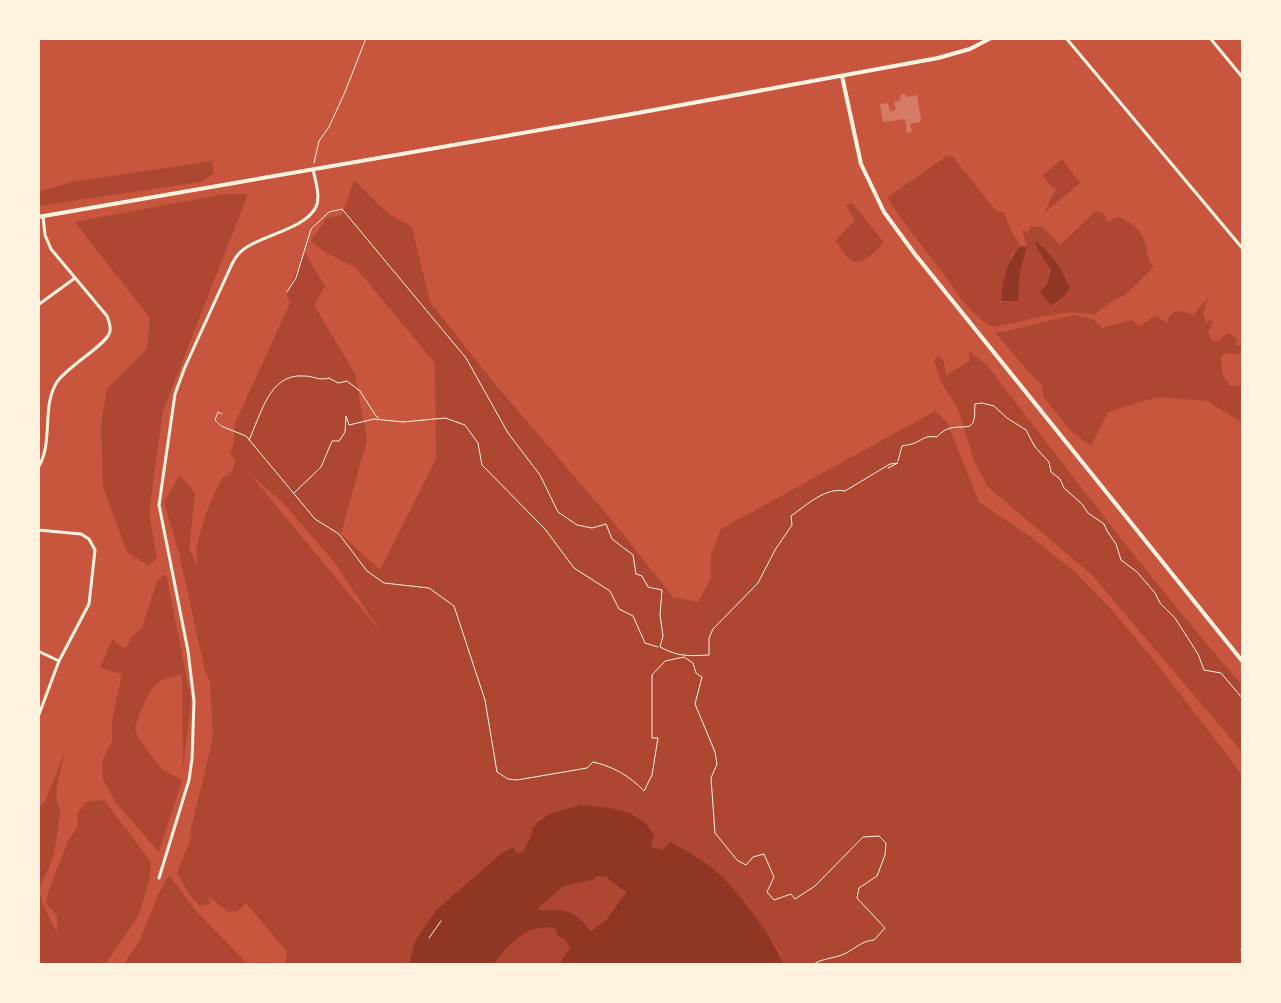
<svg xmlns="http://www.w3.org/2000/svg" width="1281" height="1003" font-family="Raleway,sans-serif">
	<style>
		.green { fill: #ae4732; fill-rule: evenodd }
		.water { fill: #8f3625; fill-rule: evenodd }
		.building { fill: #d67c66 }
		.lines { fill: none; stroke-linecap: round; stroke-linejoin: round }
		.path { stroke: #fff3e0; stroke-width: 1 }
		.minor { stroke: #fff3e0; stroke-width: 3 }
		.tertiary { stroke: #fff3e0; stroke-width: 3 }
		.secondary { stroke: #fff3e0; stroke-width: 4 }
	</style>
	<rect width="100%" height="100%" fill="#c8553d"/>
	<path class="green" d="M947,156L953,157L996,211L1004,212L1012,232L1020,246L1012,254L1000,302L1021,303L1018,302L1020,271L1027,247L1022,230L1028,232L1031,227H1043L1060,245L1096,211L1104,214L1107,222L1118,217C1130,221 1141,230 1145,243C1148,253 1146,259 1154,267L1124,296L1115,299L1094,315C1059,307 1027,322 993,327C971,317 956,290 942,272C925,250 909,228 892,206L888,197ZM1036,242C1053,253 1062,269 1070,288L1065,297L1052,307L1040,292L1047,284L1051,270L1037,248Z
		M1062,159L1080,183L1044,213L1056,189L1049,184L1043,175Z
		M212,161L214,174L200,182L38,206V192L72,182Z
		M354,180L387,213L412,227L430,302L494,383L615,524L673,597L698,602L711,578V555L721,529L935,411L947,422L979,502L1031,537L1073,570L1112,610L1161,669L1243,776V965H784L780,952L737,893L670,842L663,851L652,846V841L626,812L598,806L581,805L538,819L532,829V837L522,854L503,852L436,910L415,941L407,965H285L287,952L246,903L238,911L228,912L208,896L210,904L200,906L189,894L177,873L192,836L190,833L213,737L210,681L205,671L179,553L164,502L180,475L195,493L189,550L193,556L196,565C198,558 196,553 197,546C202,522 211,497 223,477L230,475L236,460L230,454L234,443L235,423L290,303L286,294L305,253L325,286L314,305L355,374L367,440L341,534L380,570L436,459L435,363L356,268L323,251L311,241L327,218L342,215ZM249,473L284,504L335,563L380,631Z
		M224,194H248L163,411L149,512L157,558L149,566L127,552L103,487L101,424L107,389L147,349L150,318L75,222Z
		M852,203L884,242C879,249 864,263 855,262C847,261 840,246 835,241L855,220L846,205Z
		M1208,298L1203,313L1206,323L1211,319L1213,322L1208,332L1213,342L1219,340L1229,333L1237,339L1236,345L1242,346L1243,350L1239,354L1225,353L1221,357L1222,373L1230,386H1237L1243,383V423L1207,401L1158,397L1108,412L1091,446L1072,432L1043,397L1042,385L1026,369L995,332H1003L1073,315L1093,319L1102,328L1132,320L1139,327L1155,315L1167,323C1171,308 1181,310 1193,315Z
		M969,351L986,364C1070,473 1153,583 1243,686V753L1092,575L988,487L974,461L958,409L941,382L934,360L939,356L944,362L946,375L970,361Z
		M166,574L191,699L183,770L182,674L160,681L150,691L139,715L135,728L138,737L161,769L182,780L159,852L116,803L103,780L102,761L112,741V720L122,674L100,668L112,640L126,649L131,638L142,628L157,581Z
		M65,751C62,768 50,797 61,811C57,828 57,846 51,862C48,873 40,881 40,892C41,903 53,923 57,934V915L46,903L49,890L68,841L78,826L77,815L86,802L104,800L151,862L150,877L139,915L105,965H38V808L45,802Z
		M169,875L195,910L249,965H123L139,942L158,895Z
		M597,876L606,877L626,894L606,920L591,931C573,908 567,910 540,910L538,908L564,886L591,880Z
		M539,926L555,928L570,947L559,965H492L516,938Z"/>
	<path class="water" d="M1035,241C1052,253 1062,269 1070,288L1064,297L1051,306L1040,292L1047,284L1051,270L1037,248Z
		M1020,246L1027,247L1020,271L1018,302L1001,301C1002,282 1008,259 1020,246Z
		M581,805C609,807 640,809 654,835L652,841V847L663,850L670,842C686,851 704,860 718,873C737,889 776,942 784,965H559L570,947L564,939L558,936L555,928C524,924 511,943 492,965H408L415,941L436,910L503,852L513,848L517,853H522L531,837L532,829L538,821L552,813ZM597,876L606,877L626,893L606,920L591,931C574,909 566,910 540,910L538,908L564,886L592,880Z"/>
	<path class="building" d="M905,94L906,97L917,95L921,119L920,122L910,124L912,132L907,133L905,119L883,122L880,104L888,103L890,111L896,110L894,102L901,100L900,95Z"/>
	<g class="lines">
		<path class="path" d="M314,163L319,141L329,127L345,92L366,38
			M287,292L296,278L311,229L329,212L342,209L466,358L508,433L540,475L558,512L577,525L592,528L606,524L612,539L633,555L636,574L642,576L648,587L662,590L660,615L663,636L660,647C679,657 688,656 709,655V638L713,629L758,583L775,550L792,525L791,516C807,505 825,487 845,491L890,464L898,463L888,468
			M222,414L218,412L215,420L221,426L246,436L315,519L339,534L367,571L384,583L429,588L454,606L485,700L497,772L508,779L517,780L587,768L593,762C612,766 630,776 644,791L652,775L658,738H652V675L665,661L684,657L693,663L696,673L702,677L695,704L715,752L717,764L711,778L715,833L737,860L746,865L753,857L764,854L774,877L767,892L774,900L791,894L795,899L815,886L863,837L879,836L886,843L885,855L877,876L859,888L857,898L885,928L874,940C861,941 855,949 844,954C833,959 822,958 812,965
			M249,440C261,415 269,373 304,376C314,376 319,381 329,378L338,383L347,381L360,391L376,416L379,418
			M898,461L902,446C905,445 909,445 912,444C924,440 923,435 937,437C950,421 967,431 972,424C976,419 974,410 975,404L982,403L994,406L1007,418L1026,430L1035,447L1049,462L1051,472L1060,479L1064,488L1082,504L1088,513L1104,524L1107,531L1116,544L1121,560L1137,572L1155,593L1160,603L1175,618L1198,654L1204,670L1221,673L1243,699
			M294,493L321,467L332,441H339L345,432L346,416L349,425L374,419L403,422L445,418L465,425L478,443L482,465L545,529L574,568L610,591L619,609L633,616L645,643L658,647
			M429,938L441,921
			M1241,949L1243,960"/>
		<path class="minor" d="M1066,38L1243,249
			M38,305L75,278
			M38,468C54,442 41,407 57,382C68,366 103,347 109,334C112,329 109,321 107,316L51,249L45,235L43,216
			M38,530L81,534L89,539L95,550L89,604L59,661L38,717
			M38,651L59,661
			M159,878L189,780L192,759L194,701L188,651L159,505L175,394L185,367L232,264C235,258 238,253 244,249C262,235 305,229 316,207C321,197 315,180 313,169"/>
		<path class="tertiary" d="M1210,38L1243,78"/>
		<path class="secondary" d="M842,76L861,164L884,212L914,253L1243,662
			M38,217L632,114L938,58L970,49L991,38"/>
	</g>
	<rect width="1281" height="1003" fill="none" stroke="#fff3e0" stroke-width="80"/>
</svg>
